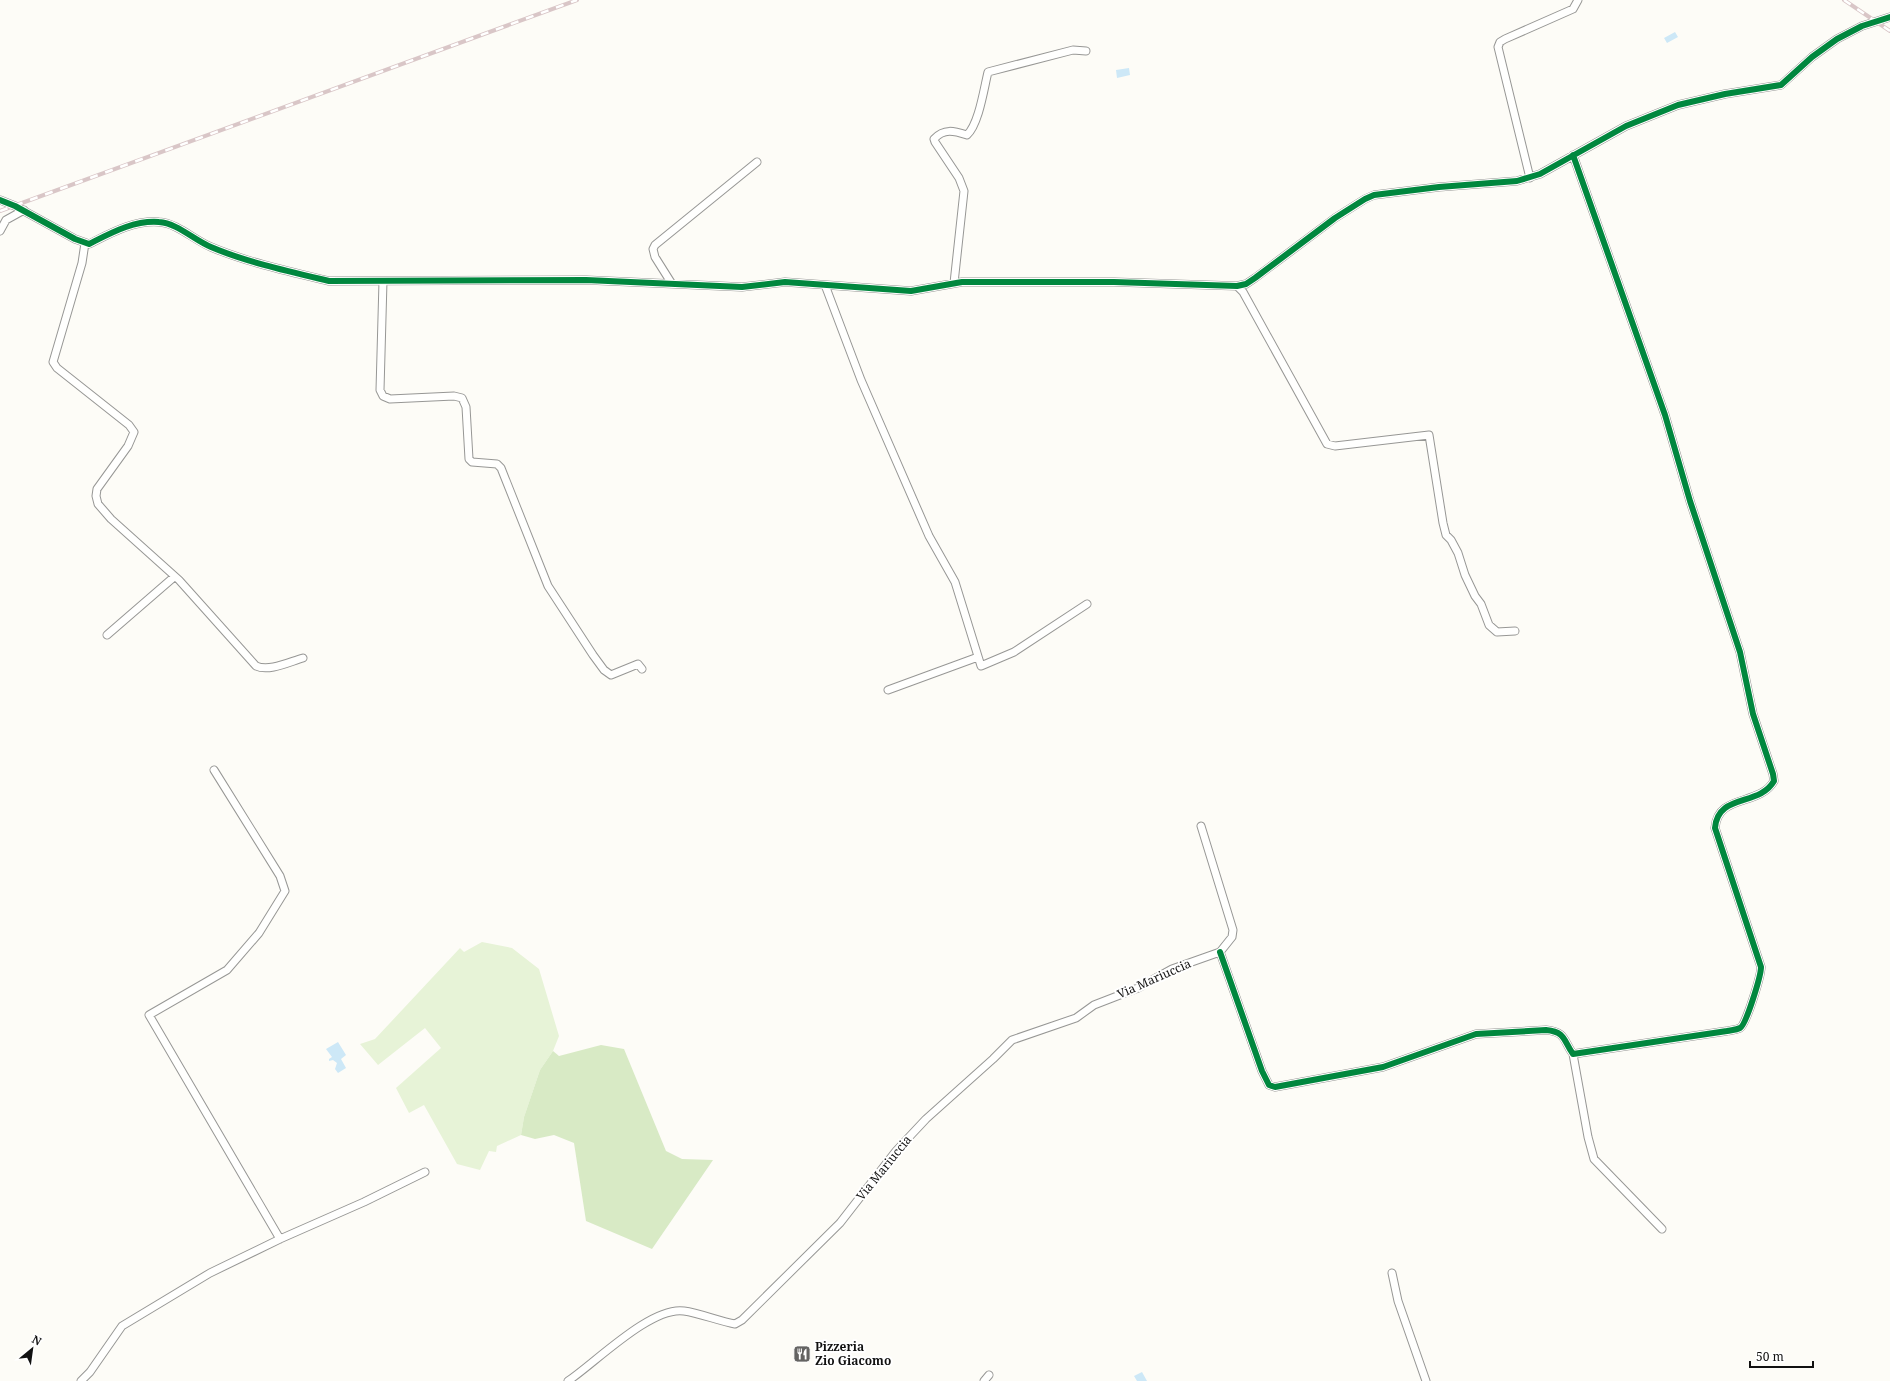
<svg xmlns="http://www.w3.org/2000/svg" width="1890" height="1381" font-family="'Noto Serif',serif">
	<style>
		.green { fill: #e7f3d7 }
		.forest { fill: #d8eac5 }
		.water { fill: #cde8f7 }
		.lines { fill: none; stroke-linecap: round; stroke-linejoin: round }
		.minor-casing { stroke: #979795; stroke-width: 9 }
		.minor { stroke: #fffffe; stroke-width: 7 }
		.rail-casing { stroke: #d9c6c7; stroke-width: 4 }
		.rail { stroke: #fff; stroke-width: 2.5; stroke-dasharray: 8; stroke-linecap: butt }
		.cycleway-casing { stroke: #fff; stroke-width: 8 }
		.cycleway { stroke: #00873e; stroke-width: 6 }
		.labels { text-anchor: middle; stroke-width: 4; stroke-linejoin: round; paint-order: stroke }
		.street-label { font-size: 12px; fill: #111; stroke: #fff }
		.poi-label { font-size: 12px; font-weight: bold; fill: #111; stroke: #fff; text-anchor: start }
	</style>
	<rect width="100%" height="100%" fill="#fdfcf7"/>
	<path class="green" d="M482,942L512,948L539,969L559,1036L553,1051L540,1070L524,1117L521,1135L497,1146L496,1152L489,1151L480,1170L457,1164L424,1105L409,1113L396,1088L441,1048L425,1028L378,1065L360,1044L375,1039L460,948L464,952Z"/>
	<path class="forest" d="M601,1045L624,1049L666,1151L682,1159L713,1160L652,1249L586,1221L574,1143L554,1135L535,1139L521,1135L524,1117L540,1070L553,1051L559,1056Z"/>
	<path class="water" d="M1675,32L1678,37L1667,43L1664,38Z
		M1129,68L1130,75L1117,78L1116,70Z
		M338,1042L346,1055L341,1059L346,1068L338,1073L335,1069L337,1063L333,1060L329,1061V1059L332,1057L326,1049Z
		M1142,1372L1147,1381H1137L1134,1376Z"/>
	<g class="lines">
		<g class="minor-casing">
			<path id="minor" d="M1530,178L1498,47L1500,42L1505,39L1573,9L1578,0
				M0,200L15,206L75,239L89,244C111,233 134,220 159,222C177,223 194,240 211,247C246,262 291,272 329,281L586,280L742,287L785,282L911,291L962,282H1114L1237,286L1246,284L1255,278L1335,218L1365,199L1374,195L1439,187L1517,181L1540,174L1626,126L1678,105L1725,94L1781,85L1812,57L1837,39L1862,26L1890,17
				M0,231L6,220L24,210
				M85,243L82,263L53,362L57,368L129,425L134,432L128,446L97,489L96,496L98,504L111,519L179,580L256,666C269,672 289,662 303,658
				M383,281L380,390L383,396L390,399L454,396L462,398L466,407L469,459L472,462L497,464L501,468L548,586L593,655L604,670L611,675L638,664L642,669
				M954,283L964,191L959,178L935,142L934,139C944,128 954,131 967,135C979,124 984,88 988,72L1073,50L1086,51
				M672,284L655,257L653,249L655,245L757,162
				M825,285L861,380L929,536L955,582L981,666L1014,652L1087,604
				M1237,286L1243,292L1327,444L1335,446L1429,435L1443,523L1446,535L1451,540L1458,553L1465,575L1475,596L1481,604L1489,625L1497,632L1515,631
				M107,635L174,577
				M888,690L978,657
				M214,770L280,876L285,891L259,933L227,970L149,1015L280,1239
				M1220,952L1262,1071L1269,1085L1275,1087L1383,1067L1476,1034L1546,1030C1566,1032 1563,1040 1573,1054L1727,1031C1731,1030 1736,1030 1740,1028C1746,1025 1761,976 1761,967L1715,828C1718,793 1759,807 1774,781L1773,774L1753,714L1740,652L1690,501L1665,415L1573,155
				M1573,1054L1588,1137L1594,1159L1662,1229
				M1392,1273L1398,1301L1426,1381
				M81,1381L90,1372L122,1326L210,1273L280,1239L364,1202L425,1172
				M568,1381C595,1363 651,1306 684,1311C699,1313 719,1321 735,1324L742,1320L840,1223L896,1151L926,1119L993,1059L1012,1040L1076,1018L1094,1005L1138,988L1172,969L1220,952L1232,937L1233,930L1201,826
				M984,1381L989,1375"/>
		</g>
		<use href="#minor" class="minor"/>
		<g class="rail-casing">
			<path id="rail" d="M1844,0L1890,31
				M0,211L577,0"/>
		</g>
		<use href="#rail" class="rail"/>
		<g class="cycleway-casing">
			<path id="cycleway" d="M0,200L15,206L75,239L89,244C111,233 134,220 159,222C177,223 194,240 211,247C246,262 291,272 329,281L586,280L742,287L785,282L911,291L962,282H1114L1237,286L1246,284L1255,278L1335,218L1365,199L1374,195L1439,187L1517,181L1540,174L1626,126L1678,105L1725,94L1781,85L1812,57L1837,39L1862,26L1890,17
				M1220,952L1262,1071L1269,1085L1275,1087L1383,1067L1476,1034L1546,1030C1566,1032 1563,1040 1573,1054L1727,1031C1731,1030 1736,1030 1740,1028C1746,1025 1761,976 1761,967L1715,828C1718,793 1759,807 1774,781L1773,774L1753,714L1740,652L1690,501L1665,415L1573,155"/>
		</g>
		<use href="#cycleway" class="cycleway"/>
	</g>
	<defs>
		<g id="restaurant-square" transform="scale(0.9)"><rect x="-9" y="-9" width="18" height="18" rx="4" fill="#646362" stroke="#fff"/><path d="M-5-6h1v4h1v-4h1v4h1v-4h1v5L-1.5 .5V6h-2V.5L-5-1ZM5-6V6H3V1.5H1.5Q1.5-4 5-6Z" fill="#fff"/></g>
	</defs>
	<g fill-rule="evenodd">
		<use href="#restaurant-square" x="802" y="1354"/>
	</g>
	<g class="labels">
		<g class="street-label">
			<text transform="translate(1154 979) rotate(-24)" y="4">Via Mariuccia</text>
			<text transform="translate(884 1168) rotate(-51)" y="4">Via Mariuccia</text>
		</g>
		<g class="poi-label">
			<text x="815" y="1351">Pizzeria<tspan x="815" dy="14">Zio Giacomo</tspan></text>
		</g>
	</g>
	<g transform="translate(32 1349) rotate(29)" stroke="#ffffff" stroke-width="3" paint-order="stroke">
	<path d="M0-3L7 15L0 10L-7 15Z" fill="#111111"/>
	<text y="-6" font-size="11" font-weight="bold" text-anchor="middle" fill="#111111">N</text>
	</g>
	<path d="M1750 1361v6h63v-6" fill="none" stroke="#111111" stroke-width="2"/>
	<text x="1756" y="1361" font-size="12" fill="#111111" stroke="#ffffff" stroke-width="3" paint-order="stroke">50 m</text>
</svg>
